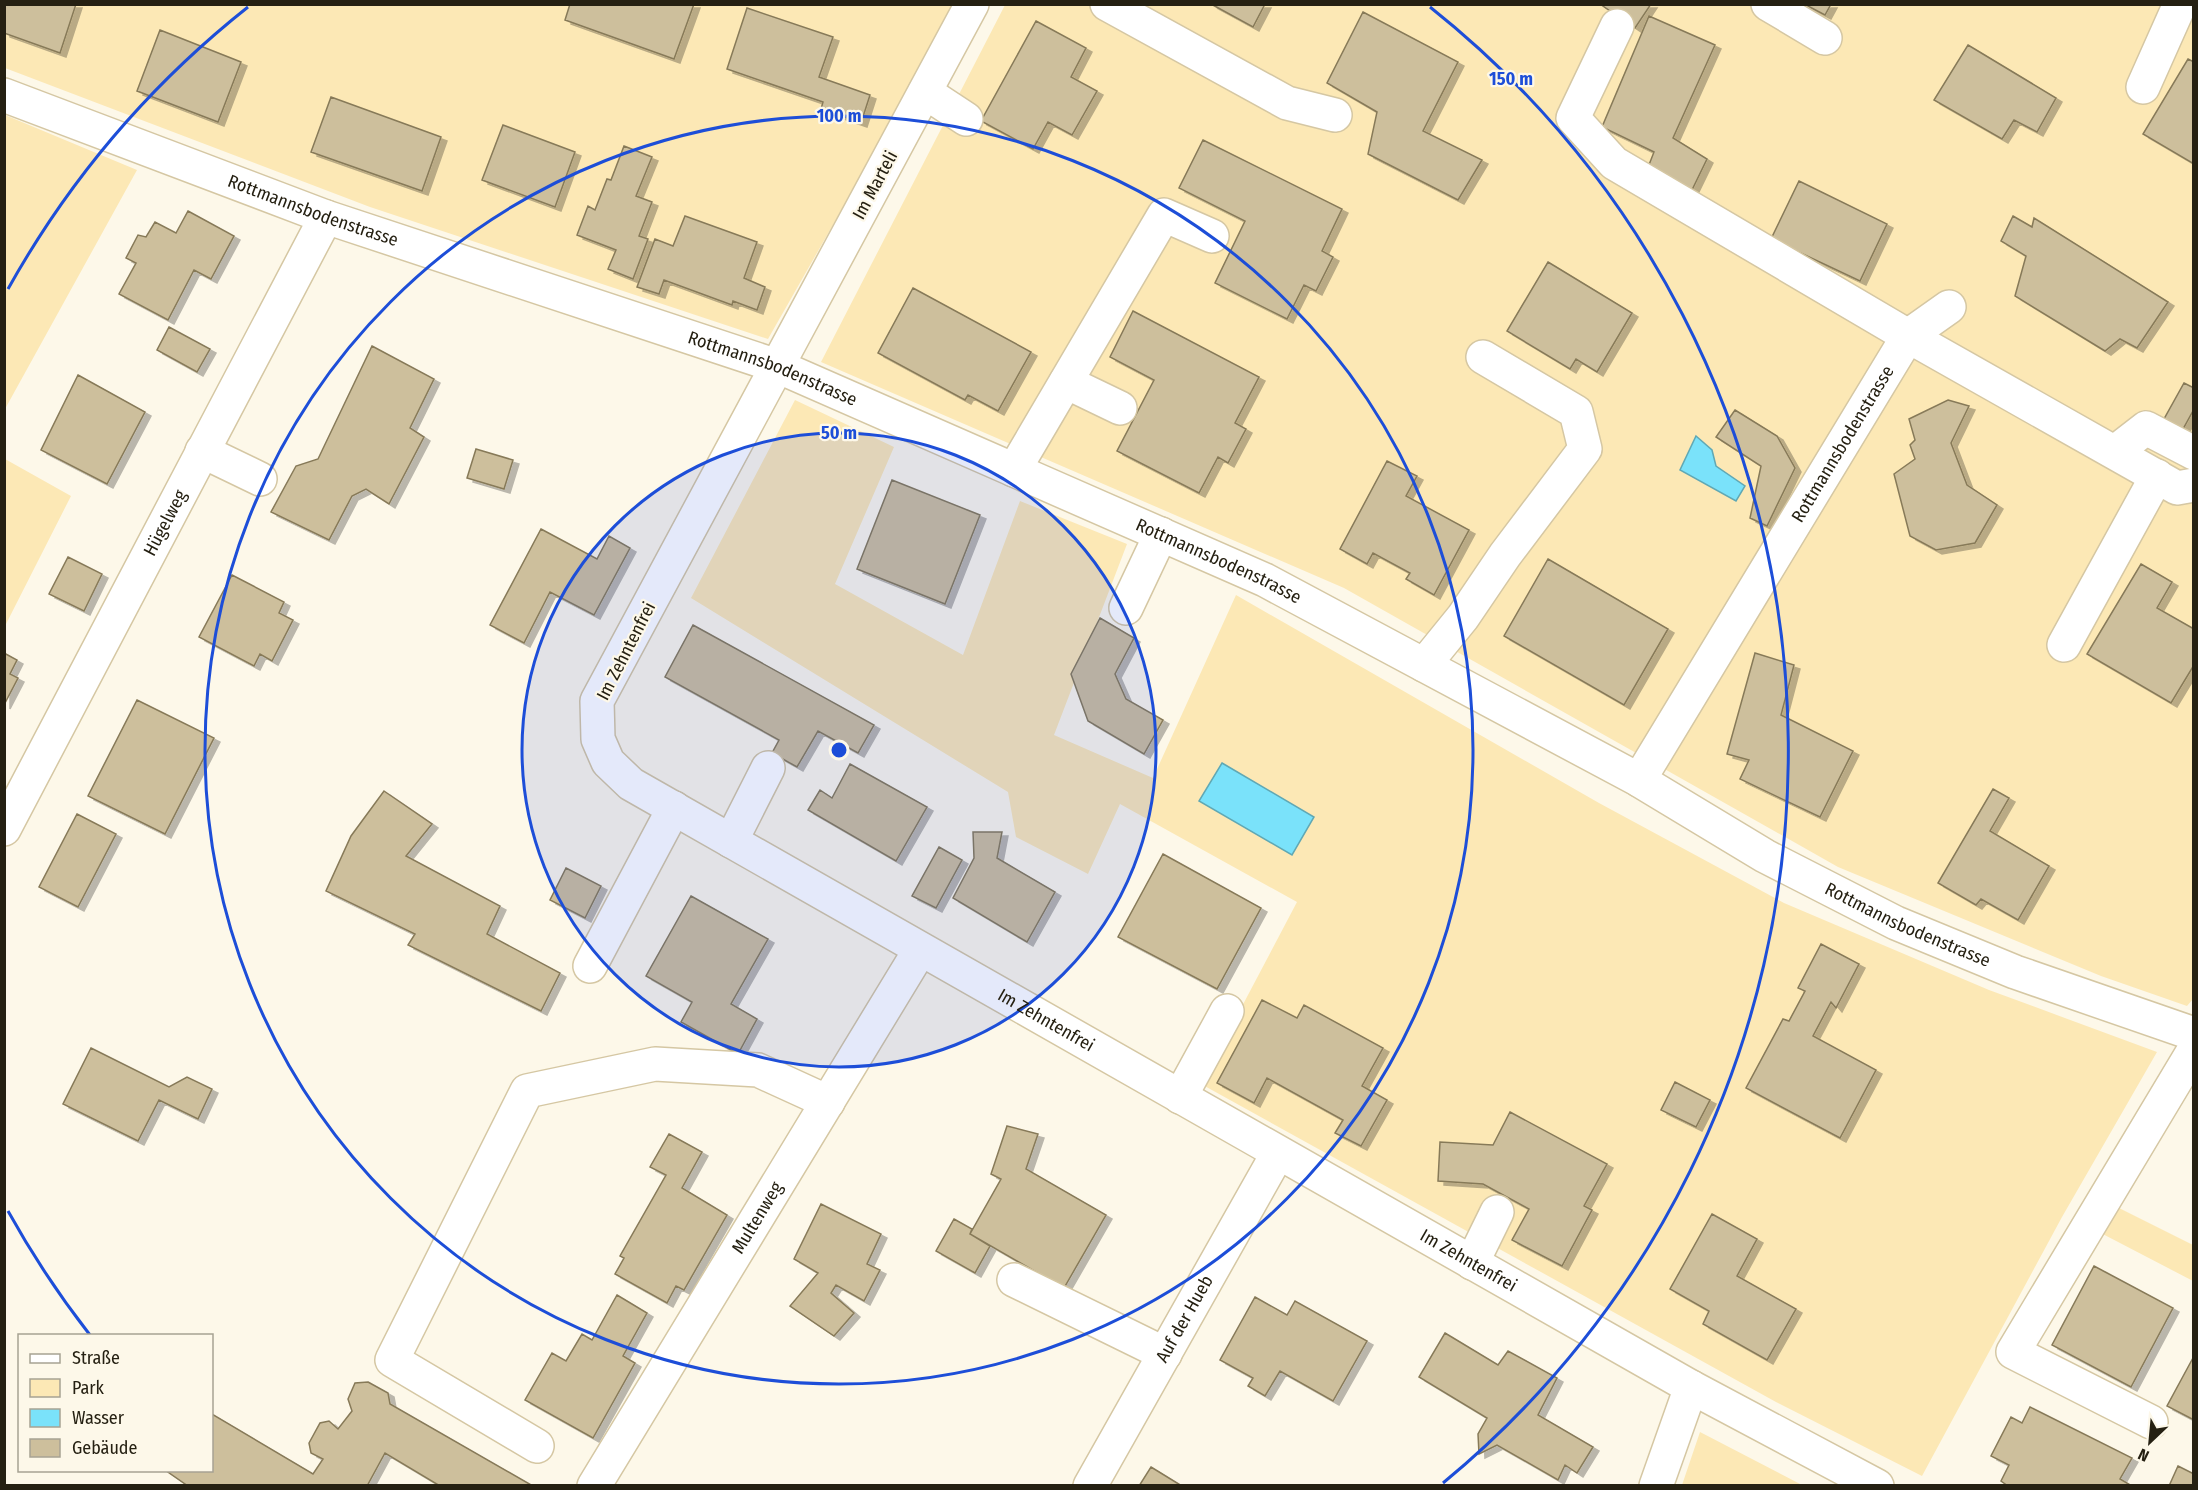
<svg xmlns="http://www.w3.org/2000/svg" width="2198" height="1490" font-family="'Fira Sans Condensed',sans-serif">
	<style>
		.green { fill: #fce8b5 }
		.water { fill: #7ae2fa; stroke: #60a8b4; stroke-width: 1.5 }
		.building { fill: #cdbf9c; stroke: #877a59; stroke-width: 1.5; filter: url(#shadow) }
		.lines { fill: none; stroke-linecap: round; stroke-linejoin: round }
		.minor-casing { stroke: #d5c7a3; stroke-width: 36 }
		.minor { stroke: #fff; stroke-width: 33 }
		.ring { fill: none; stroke: #1d4ed8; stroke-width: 3 }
		.labels { text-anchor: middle; stroke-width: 4.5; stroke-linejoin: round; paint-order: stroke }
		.street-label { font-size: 18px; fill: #252012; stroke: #fdf8e9 }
		.centre { fill: #1d4ed8; stroke: #fdf8e9; stroke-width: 3 }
		.ring-label { font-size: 18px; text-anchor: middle; font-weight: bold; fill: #1d4ed8; stroke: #fdf8e9; stroke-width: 4.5; stroke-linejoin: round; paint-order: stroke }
	</style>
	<defs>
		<filter id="shadow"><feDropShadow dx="6" dy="4" stdDeviation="0" flood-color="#0004"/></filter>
	</defs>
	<rect width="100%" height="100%" fill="#fdf8e9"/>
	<path class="green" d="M4,5H958L768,339L370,207L5,68Z
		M1005,5H2193V999L2187,1006L2101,976L1838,867L1344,588L821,362Z
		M5,115L137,170L5,409Z
		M795,400L894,447L835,584L963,655L1020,501L1127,544L1054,735L1153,778L1236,595L1599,803L1784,903L1989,990L2157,1052L2062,1217L1922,1476L1776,1402L1201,1084L1297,902L1120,804L1088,874L1016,837L1008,792L691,598Z
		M5,459L71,496L5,626Z
		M2113,1205L2193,1245V1281L2095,1230Z
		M1700,1432L1802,1485H1682Z"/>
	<path class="water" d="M1696,436L1712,450L1716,466L1745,486L1736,501L1680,470Z
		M1222,763L1314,817L1292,855L1199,801Z"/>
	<path class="building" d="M4,4H76L60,53L4,33Z
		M570,4H694L674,59L565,20Z
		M1211,4H1265L1253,27Z
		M1600,4H1651L1635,28Z
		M1804,4H1831L1825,15Z
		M747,8L833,37L819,77L870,95L861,123L821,109L823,102L727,69Z
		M1363,12L1458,62L1423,131L1482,160L1458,200L1368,154L1377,112L1327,83Z
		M1649,16L1715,45L1673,138L1707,159L1690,194L1647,170L1654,152L1602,127Z
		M1036,21L1086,48L1071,77L1097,91L1072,135L1048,122L1033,149L981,121Z
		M160,30L241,62L218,122L137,91Z
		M1968,45L2056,98L2037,132L2014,120L2002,139L1934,100Z
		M2188,59L2194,62V164L2143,134Z
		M331,97L441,137L422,191L311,152Z
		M503,125L575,152L555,207L482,180Z
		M1203,140L1342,209L1322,251L1333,257L1316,291L1304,285L1287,319L1215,283L1245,221L1179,188Z
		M624,146L652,157L636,196L652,202L639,236L648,239L633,279L608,269L616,250L577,235L588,206L595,210L607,179L611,180Z
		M1799,181L1887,224L1860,281L1771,239Z
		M188,211L234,236L211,279L194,270L168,320L119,294L136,263L126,258L138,235L146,237L155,222L176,233Z
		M685,216L757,242L744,278L765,287L757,310L733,301L732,305L664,280L659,294L637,287L655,239L673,246Z
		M2013,216L2032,227L2034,218L2168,302L2137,348L2120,339L2105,351L2015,296L2026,256L2001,241Z
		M1548,262L1632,313L1597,372L1576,359L1570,369L1507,331Z
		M913,288L1031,352L998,411L968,395L965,400L878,353Z
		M1133,311L1259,377L1235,423L1246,429L1228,463L1218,457L1199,493L1117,451L1154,380L1110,357Z
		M169,327L210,349L197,372L157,350Z
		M372,346L434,379L410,428L424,437L389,504L366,489L352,496L329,540L271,512L296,466L318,459Z
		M78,375L145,412L107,484L41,450Z
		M2184,383L2194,388V409L2183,429L2164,419Z
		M1948,400L1969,406L1951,443L1967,485L1997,505L1975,543L1936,550L1910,536L1894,474L1915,459L1910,445L1915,440L1909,419Z
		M1735,410L1777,436L1795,468L1767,526L1750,518L1761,466L1716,437Z
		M476,449L513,460L504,489L467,478Z
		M1387,461L1417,476L1406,496L1469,530L1434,595L1406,579L1410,573L1373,553L1367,564L1340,549Z
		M892,480L980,515L945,604L857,569Z
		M541,529L597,559L609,536L630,548L594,615L550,592L524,643L490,625Z
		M68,557L102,574L84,611L49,594Z
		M1548,559L1668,629L1624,705L1504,636Z
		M2141,564L2172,582L2157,608L2194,629V665L2171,703L2087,654Z
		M232,575L284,602L279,613L293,620L272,661L260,654L254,666L199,637Z
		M1100,618L1134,638L1115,674L1126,699L1163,720L1144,754L1088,721L1071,674Z
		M693,625L874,725L858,753L818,731L797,767L772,753L779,740L665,677Z
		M4,653L17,660L10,674L18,678L4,705Z
		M1755,653L1794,665L1781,715L1853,751L1820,817L1740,779L1749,760L1727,754Z
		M137,700L214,738L165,834L88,796Z
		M850,764L927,807L896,861L808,810L820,790L832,798Z
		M1993,789L2009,798L1990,831L2049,866L2018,920L1981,899L1976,905L1938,883Z
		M384,791L432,824L406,856L500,906L487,934L560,973L541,1011L408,945L415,934L326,891L351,836Z
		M77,814L116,834L78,907L39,887Z
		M973,832H1002L997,858L1055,892L1027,942L953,898L974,858Z
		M939,847L962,860L936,908L912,896Z
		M1163,854L1261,908L1217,989L1118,937Z
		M566,868L601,886L585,918L550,900Z
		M691,896L768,939L731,1004L757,1019L738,1054L681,1022L692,1002L646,976Z
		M1821,944L1859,964L1836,1008L1831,1002L1813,1036L1876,1070L1840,1138L1746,1088L1783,1019L1789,1021L1805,991L1798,988Z
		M1262,1000L1297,1018L1304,1005L1383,1048L1362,1086L1387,1100L1361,1146L1335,1133L1343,1120L1267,1078L1254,1103L1217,1083Z
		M91,1048L169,1087L187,1077L212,1089L198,1119L159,1100L138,1141L63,1104Z
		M1675,1082L1710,1100L1696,1127L1661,1110Z
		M1510,1112L1607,1164L1584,1206L1592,1210L1562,1266L1512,1240L1529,1209L1483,1184L1438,1181L1440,1142L1493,1145Z
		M1007,1126L1038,1134L1026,1169L1106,1215L1064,1288L970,1234L1001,1179L991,1174Z
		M669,1134L702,1152L682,1188L727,1215L684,1290L676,1286L667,1303L615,1274L624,1258L620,1256L666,1175L650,1167Z
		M821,1204L881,1234L867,1264L880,1270L864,1301L836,1285L831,1293L854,1313L834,1336L790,1306L818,1273L794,1259Z
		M1712,1214L1757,1239L1737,1276L1796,1309L1767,1360L1703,1324L1709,1311L1670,1289Z
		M954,1219L972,1229L970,1234L990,1246L975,1273L936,1251Z
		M2094,1266L2173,1308L2131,1387L2052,1345Z
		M617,1295L647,1313L623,1356L635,1363L593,1438L525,1400L552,1353L566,1361L582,1334L592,1340Z
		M1255,1297L1287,1315L1295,1301L1367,1341L1333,1401L1280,1371L1265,1396L1248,1386L1253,1378L1220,1360Z
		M1445,1333L1498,1365L1508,1351L1557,1378L1538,1415L1593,1447L1577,1473L1565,1465L1558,1480L1497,1445L1479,1454L1478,1434L1487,1418L1419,1377Z
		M2194,1356V1420L2167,1406Z
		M368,1382L388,1393L390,1404L533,1486H440L385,1453L367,1486H188L165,1470H212V1414L313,1474L323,1459L311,1453L309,1443L320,1423L329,1421L338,1429L352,1411L348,1399L355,1383Z
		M2030,1407L2132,1458L2120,1479L2132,1486H2008L2001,1481L2009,1465L1991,1456L2011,1417L2022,1423Z
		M2178,1466L2194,1474V1486H2169Z
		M1151,1467L1182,1486H1139Z"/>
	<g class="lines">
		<g class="minor-casing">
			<g id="minor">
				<path id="s1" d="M972,4L597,701L598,739L608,762L631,784L1691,1387L1877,1486"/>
				<path d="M1107,4L1287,103L1335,115"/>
				<path d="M1768,4L1825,38"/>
				<path d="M1617,26L1573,118L1614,163L1908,336L2177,488L2194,485"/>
				<path d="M2143,87L2180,4"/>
				<path d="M925,92L966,119"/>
				<path id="s2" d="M4,95L326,217L777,366L1265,580L1639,780L1765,856L1896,923L2015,972L2194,1034"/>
				<path d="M1066,382L1120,408"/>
				<path d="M202,451L260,479"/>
				<path d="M2115,452L2146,428L2194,453"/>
				<path d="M1014,470L1164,215L1212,236"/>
				<path d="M1126,608L1161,534"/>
				<path d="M2064,645L2157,476"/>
				<path d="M1424,665L1463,617L1505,555L1585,449L1576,412L1483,357"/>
				<path id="s3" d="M1639,780L1908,336L1949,307"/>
				<path id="s4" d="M4,829L326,217"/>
				<path d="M731,841L768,768"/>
				<path d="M590,966L674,808"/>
				<path d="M1180,1097L1227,1011"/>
				<path d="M1472,1263L1497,1212"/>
				<path d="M1014,1280L1165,1354"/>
				<path d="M2151,1422L2013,1352L2194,1050"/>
				<path d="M537,1446L392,1360L527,1091L655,1064L758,1070L828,1102"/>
				<path id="s5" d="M594,1486L920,950"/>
				<path id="s6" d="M1090,1486L1278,1153"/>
				<path d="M1656,1486L1691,1387"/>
			</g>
		</g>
		<use href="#minor" class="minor"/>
	</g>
	<circle cx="839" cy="750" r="317" fill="#1d4ed8" fill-opacity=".12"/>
	<g class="ring">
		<circle cx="839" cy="750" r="317"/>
		<circle cx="839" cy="750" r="634"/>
		<path d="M90 1335A950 950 0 0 1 8 1211M8 289A950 950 0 0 1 248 7M1430 7A950 950 0 0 1 1443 1483"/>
	</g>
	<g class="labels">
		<g class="street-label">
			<text transform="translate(875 185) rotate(-62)" y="6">Im Marteli</text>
			<text dy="6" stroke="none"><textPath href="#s2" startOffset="330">Rottmannsbodenstrasse</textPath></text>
			<text dy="6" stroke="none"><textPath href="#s2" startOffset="816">Rottmannsbodenstrasse</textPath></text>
			<text dy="6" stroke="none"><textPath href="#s3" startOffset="393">Rottmannsbodenstrasse</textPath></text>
			<text dy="6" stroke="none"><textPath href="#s4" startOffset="346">Hügelweg</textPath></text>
			<text dy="6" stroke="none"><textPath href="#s2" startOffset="1302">Rottmannsbodenstrasse</textPath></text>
			<text transform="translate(626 651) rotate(-63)" y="6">Im Zehntenfrei</text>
			<text dy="6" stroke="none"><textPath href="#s2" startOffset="2082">Rottmannsbodenstrasse</textPath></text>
			<text dy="6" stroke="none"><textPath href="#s1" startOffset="1364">Im Zehntenfrei</textPath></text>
			<text dy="6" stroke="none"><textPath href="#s5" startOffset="314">Multenweg</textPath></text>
			<text dy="6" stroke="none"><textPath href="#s1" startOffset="1850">Im Zehntenfrei</textPath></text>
			<text dy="6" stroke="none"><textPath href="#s6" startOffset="192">Auf der Hueb</textPath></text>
		</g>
	</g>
	<circle cx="839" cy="750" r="9" class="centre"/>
	<g class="ring-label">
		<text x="1511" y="85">150 m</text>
		<text x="839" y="122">100 m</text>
		<text x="839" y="439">50 m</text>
	</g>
	<rect width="2198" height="1490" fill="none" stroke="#252012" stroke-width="12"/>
	<rect x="18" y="1334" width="195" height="138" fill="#fdf8e9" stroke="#a7a293" stroke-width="1.5"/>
	<rect x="30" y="1354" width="30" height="9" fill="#ffffff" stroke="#a7a293" stroke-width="1.5"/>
	<text x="72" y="1364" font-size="18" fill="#252012">Straße</text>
	<rect x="30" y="1379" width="30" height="18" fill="#fce8b5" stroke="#a7a293" stroke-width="1.5"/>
	<text x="72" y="1394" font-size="18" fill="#252012">Park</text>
	<rect x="30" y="1409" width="30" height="18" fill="#7ae2fa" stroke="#a7a293" stroke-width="1.5"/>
	<text x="72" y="1424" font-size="18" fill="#252012">Wasser</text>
	<rect x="30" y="1439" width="30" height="18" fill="#cdbf9c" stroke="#a7a293" stroke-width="1.5"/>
	<text x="72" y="1454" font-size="18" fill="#252012">Gebäude</text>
	<g transform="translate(2150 1442) rotate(206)" stroke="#fdf8e9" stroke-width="4.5" paint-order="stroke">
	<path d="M0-4.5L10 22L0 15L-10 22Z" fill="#252012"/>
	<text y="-9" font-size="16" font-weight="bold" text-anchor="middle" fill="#252012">N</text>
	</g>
</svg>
